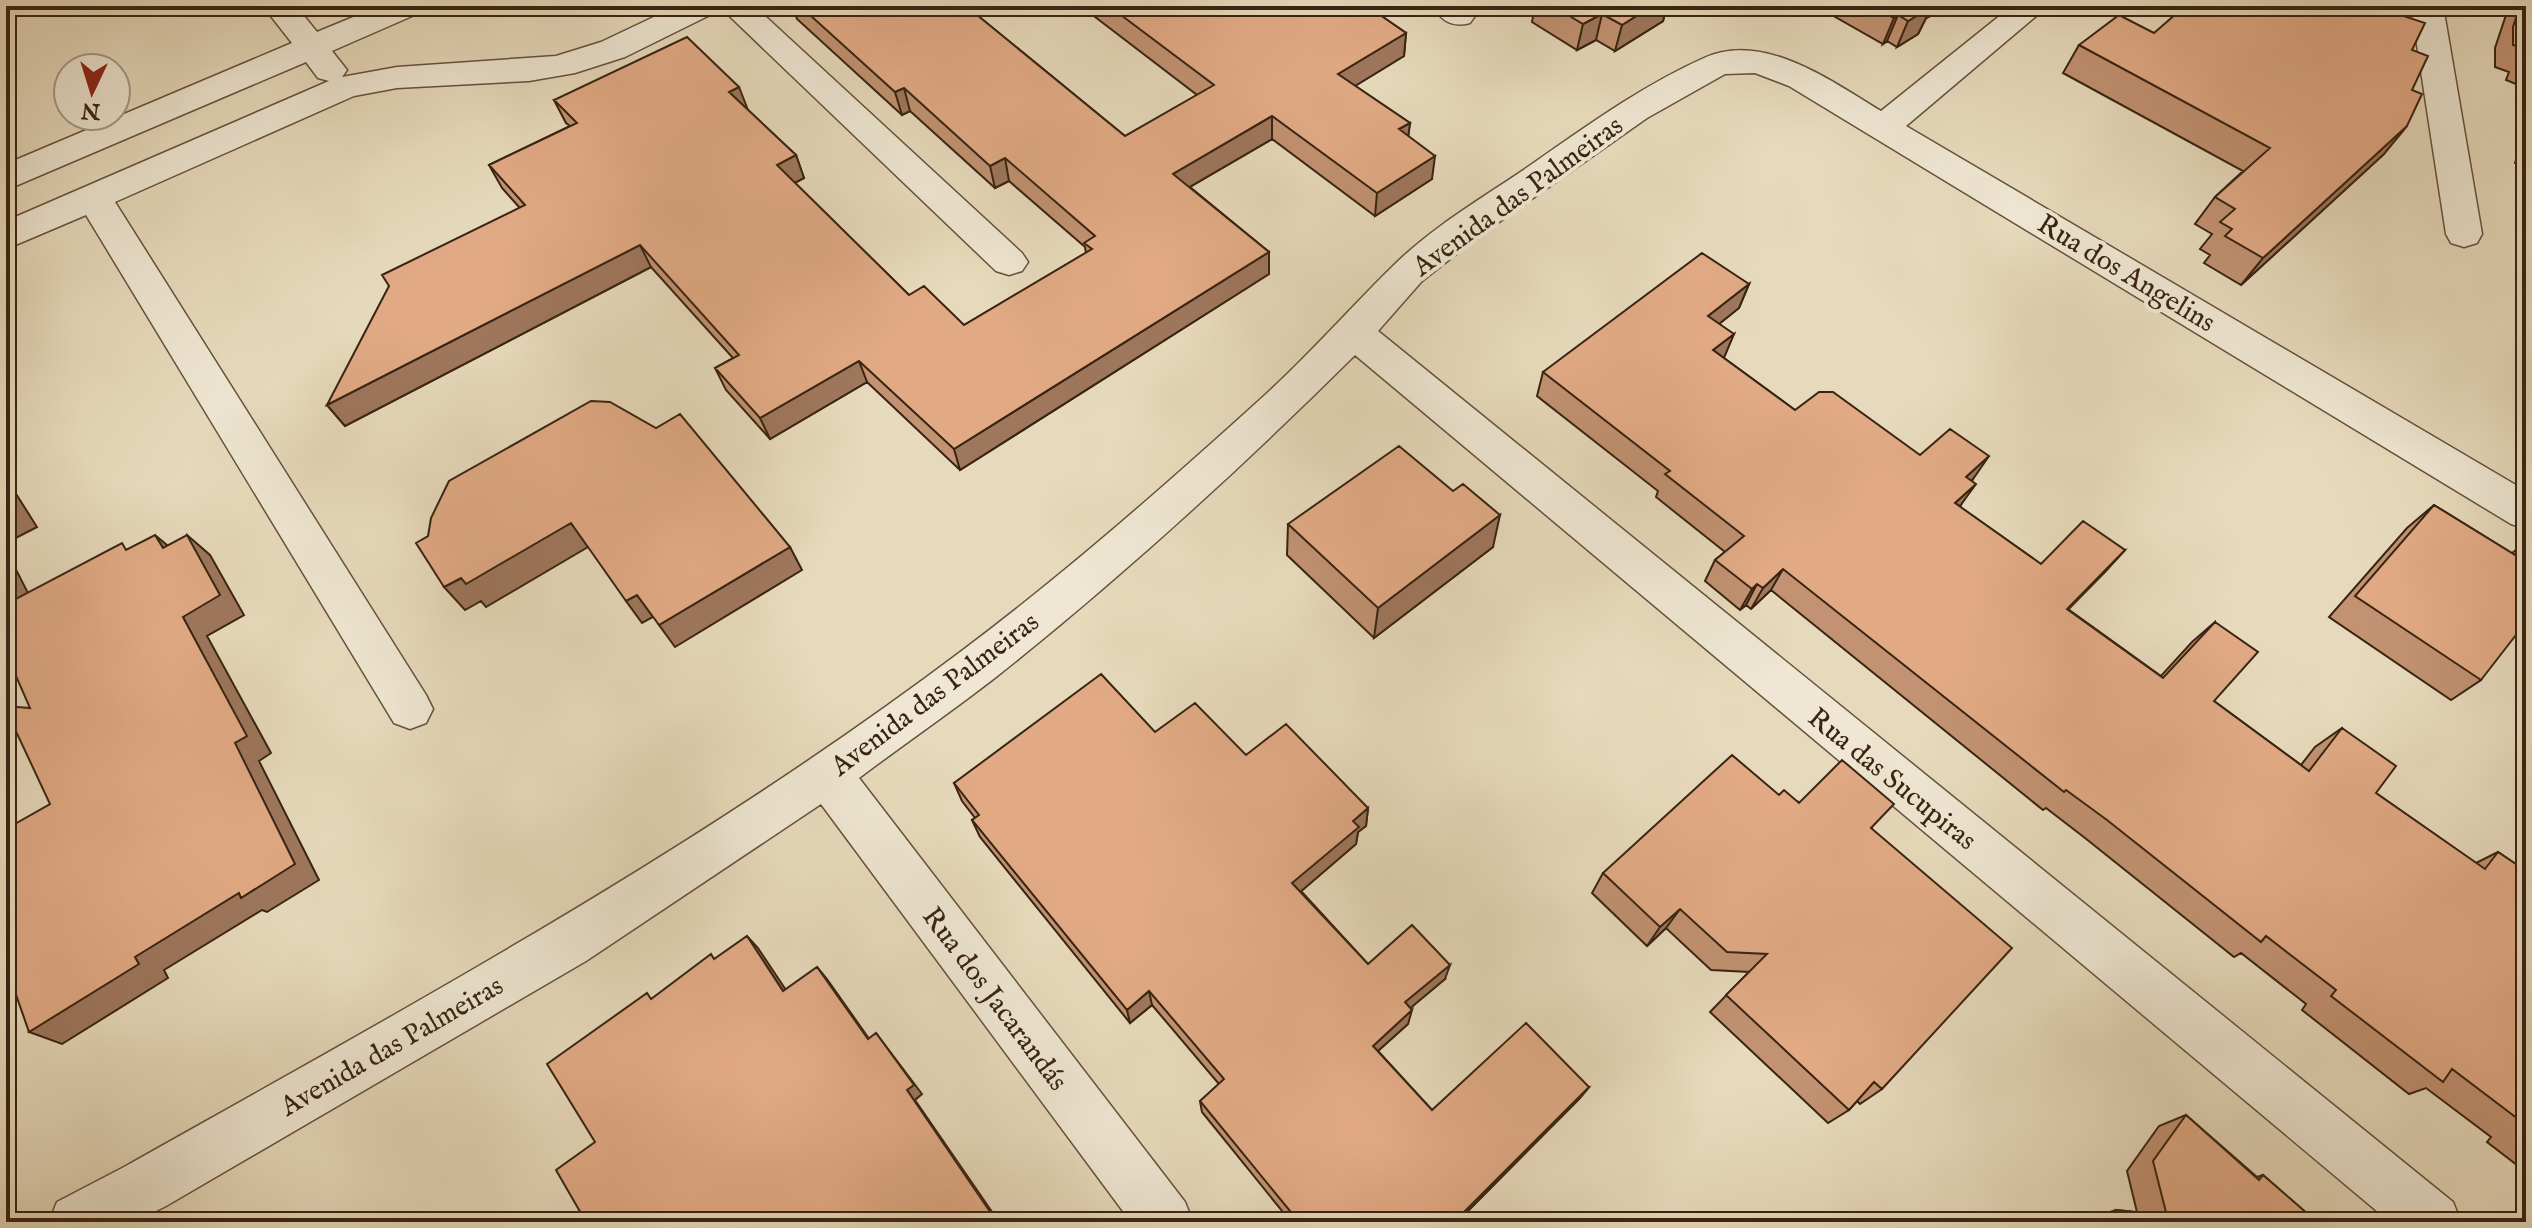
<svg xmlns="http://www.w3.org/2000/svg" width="2532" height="1228" font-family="'IM FELL English',serif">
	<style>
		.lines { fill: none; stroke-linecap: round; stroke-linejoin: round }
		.minor-casing { stroke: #64523c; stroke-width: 3 }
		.minor { fill: #efe7d3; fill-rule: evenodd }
		.wall { fill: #c29272; stroke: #382411; stroke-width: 2 }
		.shaded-wall { fill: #9e775d; stroke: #382411; stroke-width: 2 }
		.building { fill: #e1aa85; stroke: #382411; stroke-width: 2 }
		.labels { text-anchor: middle; stroke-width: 8; stroke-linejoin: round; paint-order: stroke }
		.street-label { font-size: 28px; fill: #382411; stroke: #efe7d3 }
	</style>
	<rect width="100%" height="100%" fill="#e7dabc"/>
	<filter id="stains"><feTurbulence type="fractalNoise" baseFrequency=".0025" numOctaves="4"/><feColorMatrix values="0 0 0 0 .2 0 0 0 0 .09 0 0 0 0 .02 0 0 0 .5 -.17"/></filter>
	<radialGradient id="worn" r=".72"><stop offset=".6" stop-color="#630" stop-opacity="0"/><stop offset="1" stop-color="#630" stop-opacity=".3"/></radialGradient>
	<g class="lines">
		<g class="minor-casing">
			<path id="minor" d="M263,6H296L317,32L380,6H424L419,13L332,51L347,70L342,77L397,67L556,56L601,42L677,6H754L1022,253L1028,262L1022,271L1009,275L996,271L719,6L714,13L625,57L575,73L529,81L397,88L354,96L115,202L426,695L433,709L426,723L410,729L394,723L86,215L6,249V221L329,81L318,78L306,62L6,190V164L292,43Z
				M1432,6H1467L1475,16L1470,23C1452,28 1442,21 1432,6Z
				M2012,6H2048L1906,126L2526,491V529L2511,524L1789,86L1755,73L1725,74L1647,118L1482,234L1422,281L1378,331L2453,1202L2461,1222H2390L1355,355C1241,468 1122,577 996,677C951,712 904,744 859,778L1185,1202L1193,1222H1131L821,804L586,961L166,1206L134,1222H49L57,1202L126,1166C412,1005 701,848 963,650C1068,571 1168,483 1265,395C1310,354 1350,308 1393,266C1430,229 1479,200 1522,171C1580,131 1639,87 1704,58C1764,31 1831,81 1881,111Z
				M2411,6H2443L2482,234L2477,243L2464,247L2451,243L2446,234Z"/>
		</g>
		<use href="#minor" class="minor"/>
	</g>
	<path class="wall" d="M792,6H966L1125,136L1197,95L1086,10V6H1367L1406,33L1404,56L1355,86L1410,123L1408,136L1432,179L1375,216L1272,139L1190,187L1269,252V274L960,470L867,382L770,439L726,390L715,368L733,358L651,267L345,426L327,405L520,208L502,188L489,165L570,126L566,123L554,100L748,110L796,155L804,178L795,183L909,295L964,325L1086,253L1085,247L1009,181L995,188L910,111L902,115L797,19Z
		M1535,6H1671L1666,9L1663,21L1615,51L1596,40L1577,50L1532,22Z
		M1816,6H1951L1926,18L1918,34L1897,47L1887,41L1883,44Z
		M2509,6H2526V103L2516,100L2521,86L2506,80L2509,72L2495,67V48Z
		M2379,8L2412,50V90L2384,154L2241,285L2204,263L2210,255L2200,249L2212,234L2195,224L2215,197L2243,171L2063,73L2079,45L2154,33Z
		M2526,130V167L2515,163Z
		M1749,284L1739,308L1719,324L1724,358L1795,410L1920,455L1973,479L1960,507L2041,564L2125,550L2068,609L2161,676L2192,642L2215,622L2214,701L2301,765L2315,747L2342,728L2376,793L2476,863L2498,852L2526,871V1172L2487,1142L2491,1137L2426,1088L2409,1094L2302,1010L2306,1004L2241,953L2234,957L2085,838L2046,808L2043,810L1771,590L1751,609L1746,605L1740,610L1705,581L1715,560L1725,552L1656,497L1658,491L1537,396L1543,372Z
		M1453,491L1493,547L1374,638L1287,555L1288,524Z
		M2434,505L2512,553L2525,543L2481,680L2451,700L2329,617L2407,528Z
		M1155,732L1246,755L1368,808L1366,826L1358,832L1356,844L1301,891L1368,964L1445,979L1410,1008L1408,1024L1378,1051L1432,1110L1589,1087L1579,1099L1457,1222H1291L1202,1112L1200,1101L1219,1084L1152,1005L1130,1023L980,837L972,820L975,818L962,801L954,783Z
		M1779,795L1872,828L1882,1089L1860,1104L1857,1101L1849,1110L1828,1123L1710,1012L1749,972L1711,970L1666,928L1647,946L1592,893L1603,873Z
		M2186,1115L2257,1177L2263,1175L2317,1222H2088L2091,1221V1218L2116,1210L2137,1212L2127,1171L2159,1126Z"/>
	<path class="shaded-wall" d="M1652,6H1671L1666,9L1663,21L1615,51L1622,25Z
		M1931,6H1951L1926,18L1918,34L1897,47L1908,21Z
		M1602,14L1596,40L1577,50L1583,24Z
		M1898,15L1887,41L1883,44L1894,18Z
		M1406,33L1404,56L1337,97L1338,74Z
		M739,87L748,110L729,92Z
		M904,88L910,111L902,115L895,92Z
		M1272,116V139L1174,196L1173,174Z
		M1410,123L1407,146L1399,129Z
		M2407,126L2384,154L2241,285L2263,258Z
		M796,155L804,178L785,188L777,165Z
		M1435,156L1432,179L1375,216L1377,193Z
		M1005,158L1009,181L995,188L990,166Z
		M640,245L651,267L345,426L327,405Z
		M1269,252V274L960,470L954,449Z
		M1749,284L1739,308L1699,340L1708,316Z
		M1734,334L1724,358L1713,350Z
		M859,361L867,382L770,439L760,418Z
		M1989,456L1973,479L1950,500L1966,477Z
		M6,478L37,527L6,543Z
		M1976,484L1960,506L1955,503Z
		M1500,515L1493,547L1374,638L1378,608Z
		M571,523L588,547L486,607L481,601L465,610L444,587Z
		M155,535L179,555L163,548Z
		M187,535L210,555L244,615L207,636L271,753L259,761L319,880L267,912L262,910L164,970L168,978L62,1044L29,1032L135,957L235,743L183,617Z
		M790,547L802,570L675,647L659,625Z
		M6,550L29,595L6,607Z
		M2125,550L2105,572L2048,630L2067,609Z
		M1783,569L1771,590L1751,609L1763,588Z
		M1757,584L1746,605L1740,610L1752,589Z
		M637,595L653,617L642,623L626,601Z
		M1368,808L1366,826L1358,832L1356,844L1292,899V883L1353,821Z
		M1680,909L1666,928L1647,946L1660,927Z
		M747,936L758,948L794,1002L783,991Z
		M1450,965L1445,979L1401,1016L1405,1002Z
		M817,967L827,979L877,1050L868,1039Z
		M1149,991L1152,1005L1130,1023L1127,1010Z
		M1412,1010L1408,1024L1370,1058L1373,1046Z
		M876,1033L922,1094L915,1100L999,1222H997L907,1090Z
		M1589,1087L1579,1099L1457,1222H1454Z"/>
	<path class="building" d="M800,6H966L1125,136L1214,85L1109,6H1367L1406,33L1338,74L1410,123L1399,129L1435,156L1377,193L1272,116L1173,174L1269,252L954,449L859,361L760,418L715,368L739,355L640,245L327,405L389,286L382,275L525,205L489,165L577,123L554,100L687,37L739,87L729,92L796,155L777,165L909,295L924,286L964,325L1092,249L1084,243L1095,236L1005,158L990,166L904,88L895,92Z
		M1553,6H1652L1622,25L1602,14L1583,24Z
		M1872,6H1931L1930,8L1908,21L1898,15L1894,18Z
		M2185,6H2380L2379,8L2425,23L2412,50L2428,56L2412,90L2422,94L2407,126L2263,258L2225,236L2232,229L2220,222L2235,209L2215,197L2270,148L2079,45L2119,15L2154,33Z
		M2520,6H2526V49L2513,45V27Z
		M1702,253L1749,284L1708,316L1734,334L1713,350L1795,410L1819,392H1833L1920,455L1950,429L1989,456L1966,477L1976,484L1955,503L2041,564L2083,521L2125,550L2067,609L2163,678L2215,622L2258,652L2214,701L2309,771L2342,728L2396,766L2376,793L2485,869L2498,852L2526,871V1125L2452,1069L2443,1082L2331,996L2336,990L2266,936L2261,942L2107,820L2066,790L2064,792L1783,569L1763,588L1757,584L1752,589L1715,560L1744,536L1665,474L1670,471L1543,372Z
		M591,401L610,402L656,428L680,414L790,547L659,625L637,595L626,601L571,523L466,584L461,578L444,587L416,543L428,536L431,518L449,481Z
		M1399,446L1453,491L1463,484L1500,515L1378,608L1288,524Z
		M6,497L12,507L6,511Z
		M2434,505L2515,555L2525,543L2526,544V622L2481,680L2355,596Z
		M155,535L163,548L187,535L220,595L183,617L247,736L235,743L295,864L241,898L239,893L135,957L139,964L29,1032L6,966V829L50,804L6,710V706L30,708L6,653V604L122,543L126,550Z
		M1101,674L1155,732L1195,703L1246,755L1286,724L1368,808L1353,821L1359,827L1292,883L1368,964L1412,925L1450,965L1405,1002L1412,1010L1373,1046L1432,1110L1526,1023L1589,1087L1454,1222H1299L1200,1101L1224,1079L1149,991L1127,1010L972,820L979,815L954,783Z
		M1732,755L1779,795L1784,790L1799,803L1842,760L1894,804L1871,828L2012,948L1882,1089L1874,1082L1849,1110L1726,995L1767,954L1727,952L1680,909L1660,927L1603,873Z
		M747,936L783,991L817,967L868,1039L876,1033L914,1085L907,1090L997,1222H586L556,1170L595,1142L547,1064L647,993L651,999L711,954L714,959Z
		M2186,1115L2259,1180L2263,1175L2317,1222H2113L2111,1214L2117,1215L2116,1210L2167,1216L2153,1161Z"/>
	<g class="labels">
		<g class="street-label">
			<text transform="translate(1517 195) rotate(-36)" y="10">Avenida das Palmeiras</text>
			<text transform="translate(2127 272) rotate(31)" y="10">Rua dos Angelins</text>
			<text transform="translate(934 693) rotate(-37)" y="10">Avenida das Palmeiras</text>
			<text transform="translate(1893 778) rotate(39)" y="10">Rua das Sucupiras</text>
			<text transform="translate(996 998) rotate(53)" y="10">Rua dos Jacarandás</text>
			<text transform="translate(391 1045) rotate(-30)" y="10">Avenida das Palmeiras</text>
		</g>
	</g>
	<rect width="2532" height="1228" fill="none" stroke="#e7dabc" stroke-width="32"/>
	<rect x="8" y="8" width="2516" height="1212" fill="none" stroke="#382411" stroke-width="4"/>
	<rect x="16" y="16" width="2500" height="1196" fill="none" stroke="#382411" stroke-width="2"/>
	<g transform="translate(92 92) rotate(184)"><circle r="38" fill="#efe7d3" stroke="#a69985" stroke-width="2"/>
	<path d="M0-6L14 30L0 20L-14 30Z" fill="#8f2418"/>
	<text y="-12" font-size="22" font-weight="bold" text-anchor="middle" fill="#382411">N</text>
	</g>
	<rect width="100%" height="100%" filter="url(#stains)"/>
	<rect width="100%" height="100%" fill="url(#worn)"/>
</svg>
